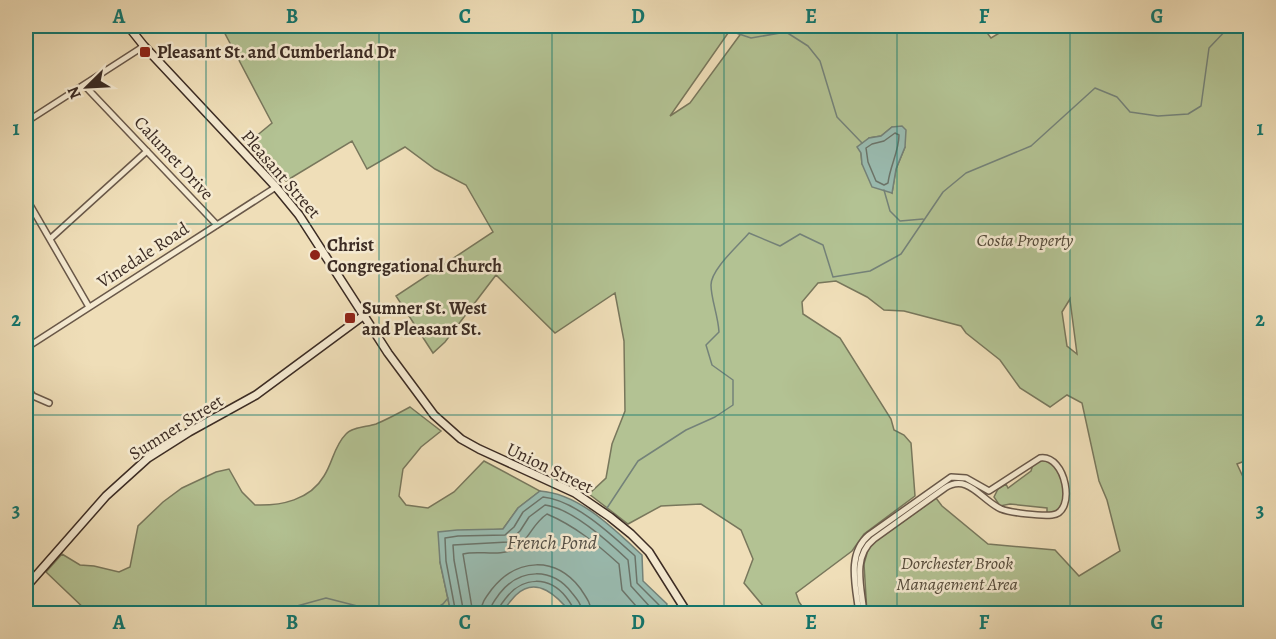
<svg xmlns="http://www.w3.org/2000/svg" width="1276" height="639" font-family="Alegreya,serif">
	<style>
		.green { fill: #b3c293; stroke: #78775c; stroke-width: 1.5; fill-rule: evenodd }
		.water { fill: #9abcb1; stroke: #748279; stroke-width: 1.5 }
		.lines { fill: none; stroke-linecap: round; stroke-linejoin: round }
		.shore { stroke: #6b746a; stroke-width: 1.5 }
		.stream { stroke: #748279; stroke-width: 1.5 }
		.street-casing { stroke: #695849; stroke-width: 8 }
		.secondary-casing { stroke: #3c2c24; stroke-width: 10 }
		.street { stroke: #f5ead1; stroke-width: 5 }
		.secondary { stroke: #f5ead1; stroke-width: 7 }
		.grid { fill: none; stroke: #0f766e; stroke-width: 1.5; stroke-opacity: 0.55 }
		.poi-dot { fill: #8f2418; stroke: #f5ead1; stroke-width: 2 }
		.labels { text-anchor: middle; stroke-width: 5; stroke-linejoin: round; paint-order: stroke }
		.poi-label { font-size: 18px; font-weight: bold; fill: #3c2c24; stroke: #f5ead1; text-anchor: start }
		.street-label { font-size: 18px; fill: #3c2c24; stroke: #f5ead1 }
		.park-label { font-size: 18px; font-style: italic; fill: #544a3a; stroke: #f5ead1 }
		.water-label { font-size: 20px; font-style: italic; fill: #545047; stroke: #f5ead1 }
		.neatline { fill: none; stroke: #0f766e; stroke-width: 2 }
		.grid-label { font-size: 20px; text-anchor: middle; font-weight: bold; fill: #0f766e }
	</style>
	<rect width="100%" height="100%" fill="#efdeb8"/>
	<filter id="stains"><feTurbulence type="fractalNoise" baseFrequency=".00333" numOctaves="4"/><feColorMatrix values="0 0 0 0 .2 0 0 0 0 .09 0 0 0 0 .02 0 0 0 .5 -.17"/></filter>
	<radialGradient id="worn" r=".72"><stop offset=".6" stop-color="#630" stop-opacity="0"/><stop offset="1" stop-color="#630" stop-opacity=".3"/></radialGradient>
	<path class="green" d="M221,26H733L670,116L690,103L745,28L743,26H982L991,38L1011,26H1250V296L1248,301L1250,306V459L1237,464L1244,479L1250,484V613H867L864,564L869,546L936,498L942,506L988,544L1055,550L1079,576L1120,551L1107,500L1099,481L1082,403L1067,395L1050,407L1020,388L1000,360L966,333L961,326L904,311L884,310L867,297L836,281L818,283L802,302L803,314L840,338L891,419L894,430L904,435L911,443L915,496L864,534L852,551L796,593L799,602L807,613H769L744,583L753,559L741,530L701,504L661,506L628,524L589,494L606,478L612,444L625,411L624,341L615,293L555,333L496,275L445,342L433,353L396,296L493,232L466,185L435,169L405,147L367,169L352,141L286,181L249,142L272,123ZM892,127L905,147L896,169L892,193L862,164L861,153L869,138L881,136ZM1070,299V300L1077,354L1067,346L1062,312Z
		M410,407L441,431L421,447L403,469L399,496L406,505L428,508L454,492L484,461L540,491L518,508L503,529L477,531L440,562L451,613H89L46,572L62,554L80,565L94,566L119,572L130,567L138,526L163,502L182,488L216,472L229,469L242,492L255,505C281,506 310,500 324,476C333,462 334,446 346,434C352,427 367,427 376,424C388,419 399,413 410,407Z
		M1041,460C1061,460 1064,484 1064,500L1057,512L1047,513V508L1010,504L1000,506L994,497L998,489L1006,484L1008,488L1031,471L1033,464Z"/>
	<path class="water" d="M902,126L906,130L905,147L896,169L892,193L872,187L862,164L861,153L857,147L869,138L881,136L892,127Z
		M540,491C580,494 614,529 642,555L643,581L667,604L665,613H571C558,597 537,575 516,595C511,600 506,607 501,613H451L440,562L438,532L457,530L503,529L518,508Z"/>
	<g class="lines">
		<path class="shore" d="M895,133L899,135C899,151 890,166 888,183L884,185L876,181L868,162L866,148L872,144L884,141Z
			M456,614L446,561L445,538L458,536L505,535L514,527L523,512L543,497C575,500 612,535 635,556L637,583L659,605L660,614
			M464,614L454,560L453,545L508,542L520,531L529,517L545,505C571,508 609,542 628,560L631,586L651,608L652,614
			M473,614L463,554C478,550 500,557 515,549C529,540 532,524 547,514C575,526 597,544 619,564L622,590L643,614
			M480,614C481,603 486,597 492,589C517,558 555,556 580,588C586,597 591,603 592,614
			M490,614C490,605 495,600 500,593C520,568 552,567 572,593C577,599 582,605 583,614
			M497,614C498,607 502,603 506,598C523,576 549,576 566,597C570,602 574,607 575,614"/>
		<path class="stream" d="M733,32L751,38L786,32L808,46L820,61L837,117L862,143
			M884,190L890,211L900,221L923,219
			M607,508L638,461L686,430L715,417L733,405V380L712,365L706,345L719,332C718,315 711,299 711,285C711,269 739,245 749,233L780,246L800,234L823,245L833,277L870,271L901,254L943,192L966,173L1031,146L1095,88L1117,97L1130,112L1158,116L1188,114L1201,106L1209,48L1229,27L1234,26
			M231,614L247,609L297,606L326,598L369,609L375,614
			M427,614L443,604L448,598"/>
		<g class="street-casing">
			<path id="street" d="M26,29L27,26
				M84,85L217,225
				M26,122L144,46
				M26,198L89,307
				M50,239L147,151
				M26,348L276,187
				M1250,374L1246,386L1250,404
				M26,387L33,396L49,403
				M859,614C856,587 846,554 869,535L951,477L966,478L989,491L1040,458C1066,454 1077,513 1052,515C1041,516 1011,513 1001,509C981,500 968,473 945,488L874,539C851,557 862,589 864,614"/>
		</g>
		<g class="secondary-casing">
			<path id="secondary" d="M128,26L144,46L276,187L299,215L388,353L434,415L461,439L479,449L575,493L610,517L631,534L649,552L688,614
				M26,587L106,496L148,458L189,432L256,395L363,316"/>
		</g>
		<use href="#street" class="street"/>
		<use href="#secondary" class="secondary"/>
	</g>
	<path class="grid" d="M206,26V614M379,26V614M552,26V614M724,26V614M897,26V614M1070,26V614M26,224H1250M26,415H1250"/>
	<g class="poi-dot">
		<rect x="139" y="46" width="12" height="12" rx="3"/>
		<circle cx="315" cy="255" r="6"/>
		<rect x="344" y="312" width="12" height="12" rx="3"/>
	</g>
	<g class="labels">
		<g class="poi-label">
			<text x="157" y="58">Pleasant St. and Cumberland Dr</text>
			<text x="327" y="251">Christ<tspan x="327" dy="21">Congregational Church</tspan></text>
			<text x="362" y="314">Sumner St. West<tspan x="362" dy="21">and Pleasant St.</tspan></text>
		</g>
		<g class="street-label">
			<text transform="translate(174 158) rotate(47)" y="6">Calumet Drive</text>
			<text transform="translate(281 174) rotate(49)" y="6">Pleasant Street</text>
			<text transform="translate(143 255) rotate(-33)" y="6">Vinedale Road</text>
			<text transform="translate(176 427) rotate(-32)" y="6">Sumner Street</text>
			<text transform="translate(550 468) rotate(26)" y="6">Union Street</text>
		</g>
		<g class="park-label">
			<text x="1025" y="246">Costa Property</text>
			<text x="957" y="569">Dorchester Brook<tspan x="957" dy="21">Management Area</tspan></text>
		</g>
		<g class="water-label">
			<text x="552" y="549">French Pond</text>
		</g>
	</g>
	<rect width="1276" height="639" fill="none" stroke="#efdeb8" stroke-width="66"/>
	<g transform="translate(87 87) rotate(246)" stroke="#f5ead1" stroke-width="4.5" paint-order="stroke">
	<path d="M0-4.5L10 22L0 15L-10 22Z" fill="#3c2c24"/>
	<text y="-9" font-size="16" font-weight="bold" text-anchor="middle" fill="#3c2c24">N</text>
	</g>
	<rect x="33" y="33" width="1210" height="573" class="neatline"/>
	<g class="grid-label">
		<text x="119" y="23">A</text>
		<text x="292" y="23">B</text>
		<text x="465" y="23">C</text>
		<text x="638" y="23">D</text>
		<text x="811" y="23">E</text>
		<text x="984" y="23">F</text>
		<text x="1157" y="23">G</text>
		<text x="16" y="135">1</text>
		<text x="1260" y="135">1</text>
		<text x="16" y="326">2</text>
		<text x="1260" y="326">2</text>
		<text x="16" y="517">3</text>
		<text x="1260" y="517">3</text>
		<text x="119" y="629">A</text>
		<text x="292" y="629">B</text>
		<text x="465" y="629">C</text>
		<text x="638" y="629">D</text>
		<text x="811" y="629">E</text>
		<text x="984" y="629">F</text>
		<text x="1157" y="629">G</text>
	</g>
	<rect width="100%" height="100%" filter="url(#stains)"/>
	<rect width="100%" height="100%" fill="url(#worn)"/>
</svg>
